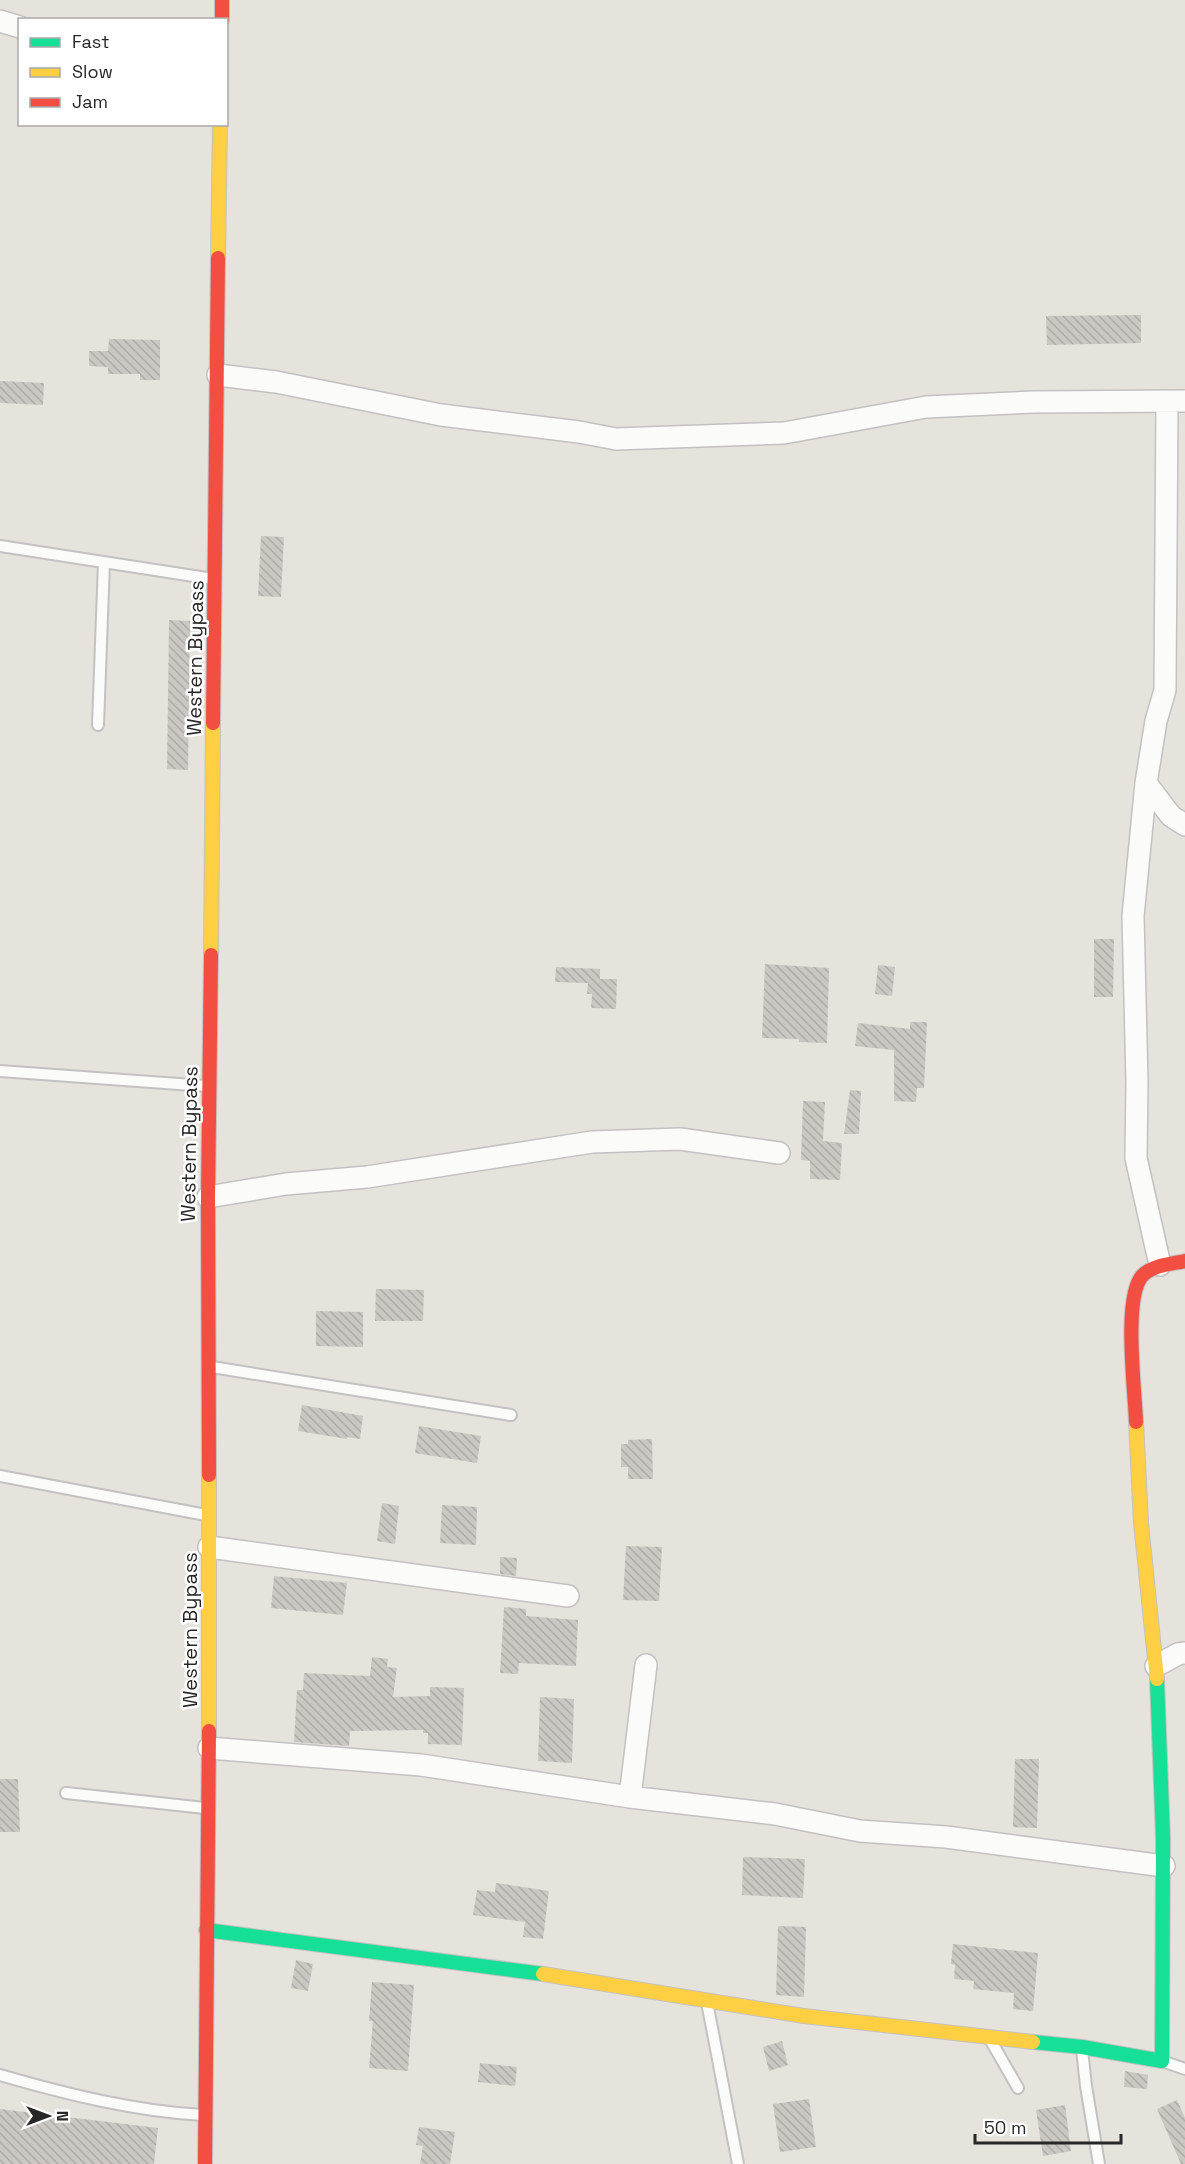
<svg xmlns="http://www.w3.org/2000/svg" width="1185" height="2164" font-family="'Space Grotesk',sans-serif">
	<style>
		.building { fill: url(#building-back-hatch) }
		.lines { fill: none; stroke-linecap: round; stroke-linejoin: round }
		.lane-casing { stroke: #c3c1c2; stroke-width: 14 }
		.street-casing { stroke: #c3c1c2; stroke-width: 24 }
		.fast-casing { stroke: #c3c1c2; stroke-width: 16 }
		.slow-casing { stroke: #c3c1c2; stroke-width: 16 }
		.jam-casing { stroke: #c3c1c2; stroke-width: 16 }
		.lane { stroke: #fbfbfa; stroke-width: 10 }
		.street { stroke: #fbfbfa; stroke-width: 21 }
		.fast { stroke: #16e098; stroke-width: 14 }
		.slow { stroke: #ffcf43; stroke-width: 14 }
		.jam { stroke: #f24e42; stroke-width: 14 }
		.labels { text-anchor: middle; stroke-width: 5; stroke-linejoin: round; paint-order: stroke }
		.street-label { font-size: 20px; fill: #272727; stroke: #fff }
	</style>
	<defs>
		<pattern id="building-back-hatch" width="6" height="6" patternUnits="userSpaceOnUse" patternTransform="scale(1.5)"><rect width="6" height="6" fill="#cbc8c3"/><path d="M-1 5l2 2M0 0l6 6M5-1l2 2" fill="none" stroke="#aeaca8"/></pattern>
	</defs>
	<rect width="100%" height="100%" fill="#e6e2dc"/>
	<path class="building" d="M1141,315V343L1047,345L1046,316Z
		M109,339L160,340V380H140V374H108V367L89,366V351H108Z
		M0,381L44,383L43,405L0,403Z
		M261,536L284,537L281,597L258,596Z
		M169,620L190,621L188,770L167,769Z
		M1094,939H1114L1113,997H1094Z
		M765,964L829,968L827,1043L799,1042V1039L762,1038Z
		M878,965L895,967L892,996L875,994Z
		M556,967L600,969V979H617L616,1009L591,1008L592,994H587L588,983L555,982Z
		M910,1022H927L924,1088H917L916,1102L894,1101V1050L855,1046L858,1023L910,1029Z
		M850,1090L861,1091L859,1134H844Z
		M803,1101L825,1102L823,1141L842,1143L840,1180L810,1179V1161L801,1160Z
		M376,1289L424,1290L423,1321H375Z
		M316,1311L363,1312V1347L316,1346Z
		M302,1405L363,1416L360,1439L347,1437V1439L298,1431Z
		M419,1426L481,1436L477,1463L415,1453Z
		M652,1439L653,1479H628V1467H621V1444H628V1440Z
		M382,1503L399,1506L395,1544L377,1541Z
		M442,1505L477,1507L476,1545L440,1543Z
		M626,1546L662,1547L659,1601L623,1600Z
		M500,1557L517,1558L516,1576L500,1574Z
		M274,1576L347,1583L343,1615L271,1608Z
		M504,1607L526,1609V1616L578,1620L576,1666L519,1663L518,1674L500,1673Z
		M372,1657L388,1659L387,1667L397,1668L393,1697L430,1696V1687L464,1688L462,1745L428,1744V1733H423V1730L350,1731L349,1746L294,1742L297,1690H303L304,1673L370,1676Z
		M540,1697L574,1699L572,1763L538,1761Z
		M1015,1759H1039L1037,1828L1013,1827Z
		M0,1779H18L20,1832H0Z
		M743,1857L805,1859L803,1898L742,1895Z
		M496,1883L549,1891L543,1939L523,1937L525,1922L473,1915L477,1890L495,1892Z
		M778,1926L806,1927L804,1997L776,1995Z
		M953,1944L1038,1953L1033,2011L1013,2009L1014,1993L973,1989L974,1981L954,1979L955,1965L951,1964Z
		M296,1960L313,1964L308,1991L291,1988Z
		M372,1982L414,1985L408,2071L369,2068L373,2021H369Z
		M782,2041L788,2065L769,2071L763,2047Z
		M480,2063L517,2067L515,2086L478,2082Z
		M1125,2071L1148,2075L1147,2089L1124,2087Z
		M809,2099L816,2147L780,2152L773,2104Z
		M1177,2100L1185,2118V2164H1181L1157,2109Z
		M1065,2105L1071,2151L1043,2156L1036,2110Z
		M0,2109L158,2128L154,2164H0Z
		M419,2127L455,2132L450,2164H420L423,2146L416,2145Z"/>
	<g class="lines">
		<g class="lane-casing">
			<path id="lane" d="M0,546L213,579
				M98,725L104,562
				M0,1071L206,1086
				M212,1367L511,1415
				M0,1476L206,1515
				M66,1793L205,1808
				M707,2002L738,2164
				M991,2041L1018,2088
				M1082,2049L1086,2086L1099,2164
				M1162,2061L1185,2069
				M0,2075C66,2094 134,2111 202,2115"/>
		</g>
		<g class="street-casing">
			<path id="street" d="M0,21L20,27
				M218,375L276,382L441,415L579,432L616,439L784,433L926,407L1034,402L1185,401
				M1146,783L1171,816L1185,825
				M208,1197L286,1184L367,1177L592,1142L680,1139L779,1153
				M1160,1265L1136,1158L1137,1082L1133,916L1146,783L1156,721L1165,690L1167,403
				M209,1547L568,1596
				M1156,1666L1178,1654L1185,1653
				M209,1748L421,1765L630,1797L775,1814L860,1831L946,1837L1164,1866
				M630,1797L646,1665"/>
		</g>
		<g class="fast-casing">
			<path id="fast" d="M206,1930L543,1974
				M1033,2042L1082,2047L1162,2061L1163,1838L1157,1679"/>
		</g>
		<g class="slow-casing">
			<path id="slow" d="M218,258L220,124
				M211,955L213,723
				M1136,1422L1141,1523L1157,1679
				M209,1475V1731
				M543,1974L804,2016L1033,2042"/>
		</g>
		<g class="jam-casing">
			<path id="jam" d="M222,0V20
				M213,723L218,258
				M1136,1422C1135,1391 1123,1298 1142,1276C1152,1265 1171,1264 1185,1261
				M209,1475L208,1197L211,955
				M205,2164L209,1731"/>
		</g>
		<use href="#lane" class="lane"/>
		<use href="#street" class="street"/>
		<use href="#fast" class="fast"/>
		<use href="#slow" class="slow"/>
		<use href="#jam" class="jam"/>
	</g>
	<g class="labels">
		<g class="street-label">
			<text transform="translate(195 658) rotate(-89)" y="7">Western Bypass</text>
			<text transform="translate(189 1144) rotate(-89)" y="7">Western Bypass</text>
			<text transform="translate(190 1630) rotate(-90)" y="7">Western Bypass</text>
		</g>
	</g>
	<rect x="18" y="18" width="210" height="108" fill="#ffffff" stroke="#a9a9a9" stroke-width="1.5"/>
	<rect x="30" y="38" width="30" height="9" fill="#16e098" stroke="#a9a9a9" stroke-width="1.5"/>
	<text x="72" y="48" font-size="18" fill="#272727">Fast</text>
	<rect x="30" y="68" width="30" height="9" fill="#ffcf43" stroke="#a9a9a9" stroke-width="1.5"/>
	<text x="72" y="78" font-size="18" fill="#272727">Slow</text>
	<rect x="30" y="98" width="30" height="9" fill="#f24e42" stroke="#a9a9a9" stroke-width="1.5"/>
	<text x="72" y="108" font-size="18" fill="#272727">Jam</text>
	<g transform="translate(48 2116) rotate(90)" stroke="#ffffff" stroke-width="4.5" paint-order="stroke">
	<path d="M0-4.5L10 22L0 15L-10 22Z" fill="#272727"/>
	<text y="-9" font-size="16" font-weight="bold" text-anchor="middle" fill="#272727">N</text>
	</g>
	<path d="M975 2134v9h146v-9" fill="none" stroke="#272727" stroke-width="3"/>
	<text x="984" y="2134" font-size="18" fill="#272727" stroke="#ffffff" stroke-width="4.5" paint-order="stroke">50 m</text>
</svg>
